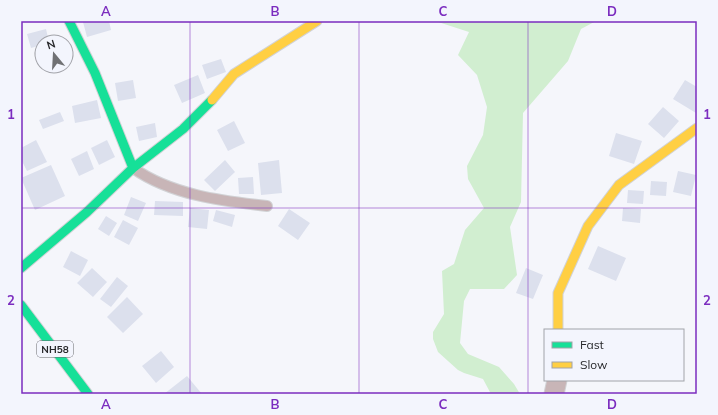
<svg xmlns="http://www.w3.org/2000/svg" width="718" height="415" font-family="Mulish,sans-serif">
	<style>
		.green { fill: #d1eed0 }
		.building { fill: #dce0ed }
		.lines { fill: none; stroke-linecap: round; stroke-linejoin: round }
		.lane-casing { stroke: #d1d2d5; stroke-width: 12 }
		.street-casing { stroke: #d1d2d5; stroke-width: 21 }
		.fast-casing { stroke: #d1d2d5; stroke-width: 11 }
		.slow-casing { stroke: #d1d2d5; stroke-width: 11 }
		.lane { stroke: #c8b5b7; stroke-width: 10 }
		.street { stroke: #c8b5b7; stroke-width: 19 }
		.fast { stroke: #16e098; stroke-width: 9 }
		.slow { stroke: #ffcf43; stroke-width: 9 }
		.grid { fill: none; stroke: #7b2cbf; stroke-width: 1; stroke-opacity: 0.55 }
		.labels { text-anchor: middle; stroke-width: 3; stroke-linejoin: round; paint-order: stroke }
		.shield { fill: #f3f5fd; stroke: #65666b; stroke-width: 1 }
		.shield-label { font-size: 10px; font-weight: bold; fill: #28292c }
		.neatline { fill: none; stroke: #7b2cbf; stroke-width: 1.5 }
		.grid-label { font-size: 13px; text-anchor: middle; font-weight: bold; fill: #7b2cbf }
	</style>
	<rect width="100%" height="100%" fill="#f5f6fb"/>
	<path class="green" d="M435,21H596L581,29L568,61L523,113L521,202L510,227L517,275L504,289H470L464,301L460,343L468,354L499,367L514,384L520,394H491L483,379L464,373L458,370L438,352L433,339V332L444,314L442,271L454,264L465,230L484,208L468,179L467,166L483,135L487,107L477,75L458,55L469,32Z"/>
	<path class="building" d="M109,21L111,30L87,37L83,22Z
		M46,29L49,42H42V45L31,48L27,34Z
		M221,59L226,72L207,79L202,65Z
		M198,75L205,93L182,103L174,85Z
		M133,80L136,98L118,101L115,83Z
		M685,80L697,87L696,113L673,99Z
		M97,100L101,118L75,123L72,106Z
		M663,107L679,121L664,138L648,124Z
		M60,112L64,121L43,129L39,120Z
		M234,121L245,143L228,151L217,130Z
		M155,123L157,137L139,141L136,127Z
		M616,133L642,141L634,164L609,156Z
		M36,140L47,162L27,171L21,159V148Z
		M107,140L115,157L99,165L91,148Z
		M87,151L94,169L79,176L71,159Z
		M225,160L235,172L215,191L204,180Z
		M279,160L282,193L261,195L258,163Z
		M51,165L65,196L35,210L21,178Z
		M678,171L696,175L691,196L673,192Z
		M253,177L254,194H239L238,178Z
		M651,181L667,182L666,196L650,195Z
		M628,190L644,191L643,204L627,203Z
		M131,197L146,203L138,221L124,215Z
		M155,201L183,202V216L154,215Z
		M190,208L209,210L207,229L188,227Z
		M623,208L641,209L640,223L622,221Z
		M289,209L310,223L298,240L278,226Z
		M216,210L235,215L232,227L213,221Z
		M106,216L117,223L109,236L98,229Z
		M123,220L138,228L129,245L114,237Z
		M598,246L626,258L616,281L588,269Z
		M71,251L88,260L80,276L63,267Z
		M92,268L107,282L93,297L77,283Z
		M526,268L543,275L533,299L516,293Z
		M117,277L128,286L111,307L100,299Z
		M127,297L143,314L123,333L107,317Z
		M161,351L174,367L156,383L142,366Z
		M187,376L202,394H164Z"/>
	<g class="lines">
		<g class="lane-casing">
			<path id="lane" d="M133,168C171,195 222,201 267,206"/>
		</g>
		<g class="street-casing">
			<path id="street" d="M554,394L557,380"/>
		</g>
		<g class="fast-casing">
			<path id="fast" d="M69,21L95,73L133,168
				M21,268L87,212L133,168L183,129L212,100
				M21,305L88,394"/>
		</g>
		<g class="slow-casing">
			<path id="slow" d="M212,100L234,74L317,21
				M558,330V293L588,226L619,185L697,128"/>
		</g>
		<use href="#lane" class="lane"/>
		<use href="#street" class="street"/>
		<use href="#fast" class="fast"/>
		<use href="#slow" class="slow"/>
	</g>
	<path class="grid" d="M190,21V394M359,21V394M528,21V394M21,208H697"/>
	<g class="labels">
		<rect class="shield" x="37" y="341" width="36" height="16" rx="3"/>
		<g class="shield-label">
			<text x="55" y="353">NH58</text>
		</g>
	</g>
	<rect width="718" height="415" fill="none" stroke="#f3f5fd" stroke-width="44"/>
	<rect x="544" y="329" width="140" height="52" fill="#f3f5fd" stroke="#a2a3a9"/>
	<rect x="552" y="342" width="20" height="6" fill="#16e098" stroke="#a2a3a9"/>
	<text x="580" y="349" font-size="12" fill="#28292c">Fast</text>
	<rect x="552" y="362" width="20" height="6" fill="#ffcf43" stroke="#a2a3a9"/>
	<text x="580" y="369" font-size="12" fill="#28292c">Slow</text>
	<g transform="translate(54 54) rotate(342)"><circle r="19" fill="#f3f5fd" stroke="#a2a3a9"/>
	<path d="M0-3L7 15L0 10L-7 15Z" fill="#707174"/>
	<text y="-6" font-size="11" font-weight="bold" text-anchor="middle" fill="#28292c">N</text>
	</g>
	<rect x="22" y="22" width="674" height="371" class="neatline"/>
	<g class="grid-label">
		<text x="106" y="16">A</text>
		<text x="275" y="16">B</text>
		<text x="443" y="16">C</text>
		<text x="612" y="16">D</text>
		<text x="11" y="119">1</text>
		<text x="707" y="119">1</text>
		<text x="11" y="305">2</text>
		<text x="707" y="305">2</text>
		<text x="106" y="409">A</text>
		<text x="275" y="409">B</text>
		<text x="443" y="409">C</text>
		<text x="612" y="409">D</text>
	</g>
</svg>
